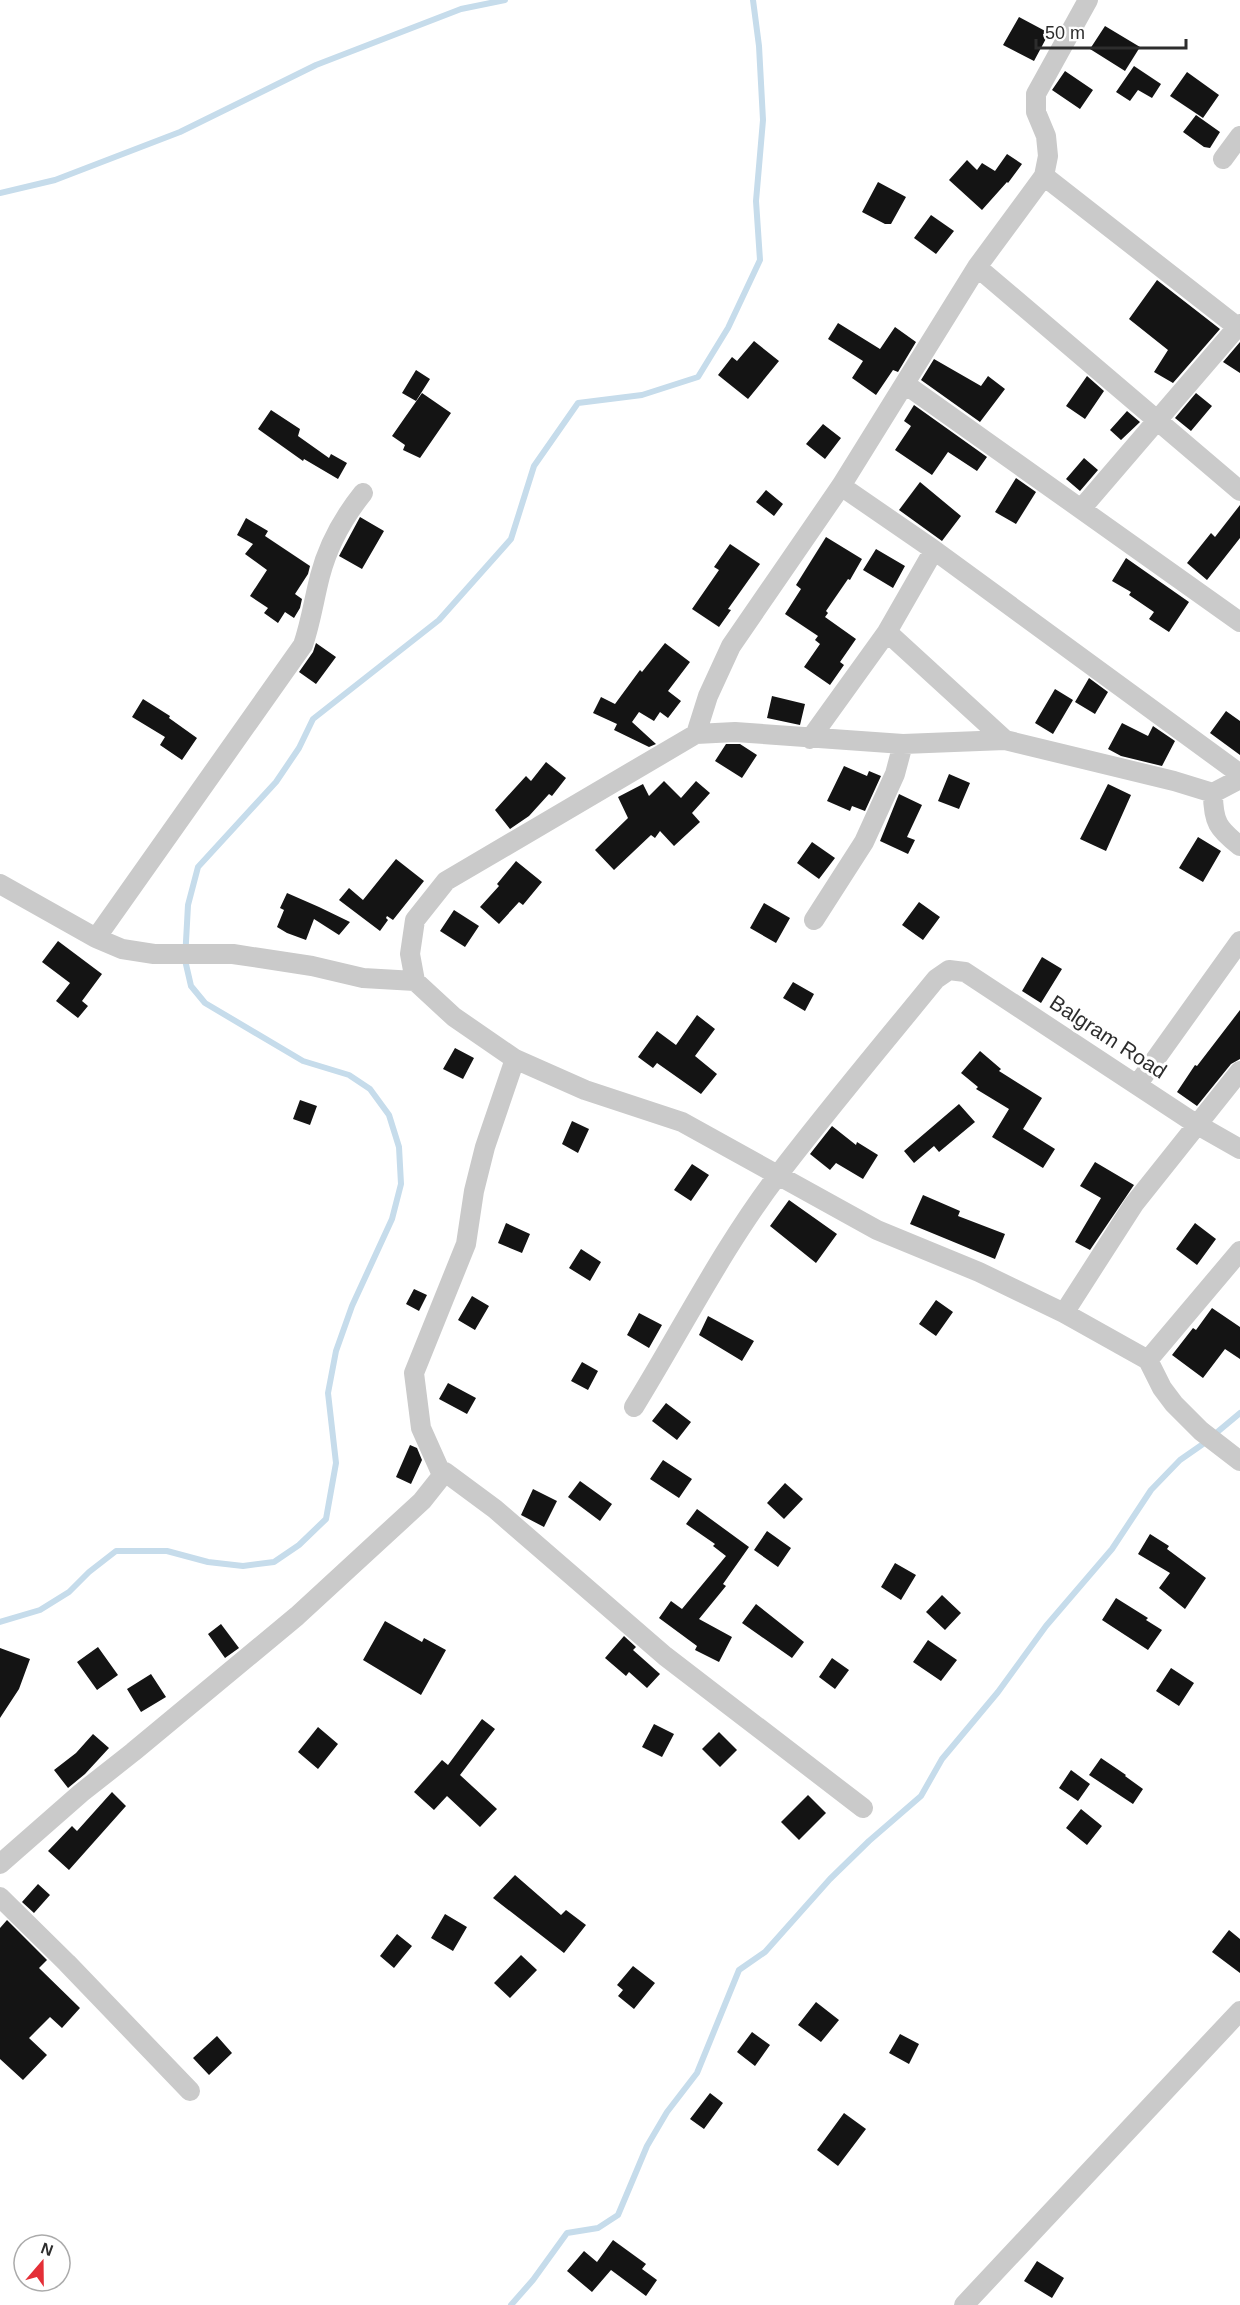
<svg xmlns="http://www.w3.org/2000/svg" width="1240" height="2305" font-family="Helvetica,sans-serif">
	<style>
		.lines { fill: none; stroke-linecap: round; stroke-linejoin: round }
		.stream { stroke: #c6dceb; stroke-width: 6 }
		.building { fill: #141414 }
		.minor { stroke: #cacaca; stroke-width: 20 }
		.labels { text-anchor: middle; stroke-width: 6; stroke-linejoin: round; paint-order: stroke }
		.street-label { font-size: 21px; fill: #2d2d2d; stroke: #fff }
	</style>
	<rect width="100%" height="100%" fill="#fff"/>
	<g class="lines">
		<path class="stream" d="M0,193L55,180L180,132L316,65L461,9L505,0
			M0,1622L40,1610L69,1592L89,1572L116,1551H167L208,1562L243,1566L274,1562L299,1545L326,1519L336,1463L328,1393L336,1351L352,1306L392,1219L401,1184L399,1147L389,1115L370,1089L349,1075L303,1061L205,1003L191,986L185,960L188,905L198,867L276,782L299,748L313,719L439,620L511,539L534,466L578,403L642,395L698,377L728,328L760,260L756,201L763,120L759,46L753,0
			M511,2305L533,2280L567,2233L598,2228L618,2215L647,2146L667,2112L697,2073L739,1970L765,1952L830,1879L869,1841L921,1796L942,1759L998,1692L1046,1626L1112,1549L1151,1490L1180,1460L1203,1444L1240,1413"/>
	</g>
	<path class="building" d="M1019,17L1049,33L1034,61L1003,45Z
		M1105,26L1140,47L1125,71L1090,49Z
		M1134,66L1161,84L1152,98L1138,90L1130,101L1116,92Z
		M1065,71L1093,90L1080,109L1052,90Z
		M1187,72L1219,95L1203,118L1170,96Z
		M1196,115L1220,132L1210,148L1204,147L1183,132Z
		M1007,154L1022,164L1008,183L1007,182L982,210L949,180L967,160L977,170L982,163L995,171Z
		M878,182L906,197L891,224H885L862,212Z
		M931,215L954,231L936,254L914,238Z
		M1157,280L1220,329L1173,383L1154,372L1168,350L1129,319Z
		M838,323L880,349L895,327L916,342L898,372L893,370L876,395L852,378L863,361L828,339Z
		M754,341L779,361L748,399L718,375L732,357L737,361Z
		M1240,342V373L1223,362Z
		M934,359L981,386L988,376L1005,389L980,422L921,380Z
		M416,370L430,379L416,401L402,393Z
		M1087,376L1104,391L1085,419L1066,406Z
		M422,393L451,413L420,458L403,450L405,445L392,436Z
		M1196,393L1212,406L1191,431L1175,418Z
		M914,405L987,457L977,471L948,452L932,475L895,450L911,426L904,421Z
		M271,410L300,429L298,436L329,458L331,454L347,463L338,479L304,459L303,461L258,429Z
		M1127,411L1140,422L1121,440L1110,430Z
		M823,424L841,438L825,459L806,444Z
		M1084,458L1098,470L1080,491L1066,479Z
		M1016,478L1036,492L1016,524L995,512Z
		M920,482L961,516L942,541L899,510Z
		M766,490L783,504L774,516L756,502Z
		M1240,505V538L1207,580L1187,563L1211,533L1215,537Z
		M360,517L384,531L362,569L339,556Z
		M246,518L268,531L265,536L310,566L308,574L295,594L302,599L300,608L294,618L285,612L278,623L264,613L268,608L250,596L267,570L245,554L253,544L237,535Z
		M826,537L862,559L850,580L848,579L826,611L828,613L825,617L856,639L840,662L844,665L830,685L804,667L820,644L815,640L818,636L785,614L801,589L796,585Z
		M730,544L760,564L728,609L731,610L719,627L692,609L719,570L714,567Z
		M876,549L905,566L893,588L863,570Z
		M1126,558L1189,602L1169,632L1149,619L1154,612L1129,595L1131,592L1112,581Z
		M316,643L336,657L316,684L299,672L313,652Z
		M665,643L690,662L668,691L681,701L668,718L660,712L654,721L639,712L632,722L656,744L649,747L614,730L617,724L593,713L601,697L615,704L640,670L642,672Z
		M1089,678L1108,692L1095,714L1075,702Z
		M1055,689L1073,700L1053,734L1035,723Z
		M772,696L805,704L800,725L767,718Z
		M143,699L170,716L169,718L197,738L182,760L160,745L165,737L132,717Z
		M1226,711L1240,721V755L1210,733Z
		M1122,723L1148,736L1153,726L1175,741L1162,766L1121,756L1108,749Z
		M726,744H740L757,755L742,778L715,761Z
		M546,762L566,778L552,796L549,794L529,816L510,829L495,810L526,776L531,781Z
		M844,766L867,776L869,771L881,776L865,811L852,806L850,811L827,801Z
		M949,774L970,783L959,809L938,801Z
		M664,781L681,798L696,781L710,793L692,813L700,822L674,846L660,831L655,838L651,835L614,870L595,850L628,818L618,797L643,784L649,796Z
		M1108,784L1131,795L1106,851L1080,839Z
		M899,794L922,805L907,837L915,840L908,854L880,841Z
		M1198,837L1221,851L1203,882L1179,868Z
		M812,842L835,858L819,879L797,863Z
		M396,859L424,881L393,920L387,916L386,918L388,920L380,931L339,900L349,888L363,900Z
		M516,861L542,882L523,905L519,902L499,924L480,907L499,886L497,884Z
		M287,893L319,907L350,922L339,935L314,919L306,940L287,933L277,927L284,910L280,908Z
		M919,902L940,917L923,940L902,925Z
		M764,903L790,918L776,943L750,928Z
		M454,910L479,926L465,947L440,931Z
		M58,941L102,974L82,1001L88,1006L78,1018L56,1001L70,983L42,962Z
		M1042,957L1062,969L1041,1003L1022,991Z
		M793,982L814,994L805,1011L783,998Z
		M1240,1010V1059L1231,1064L1197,1106L1177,1092L1195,1065L1197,1066Z
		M697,1015L715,1029L695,1056L717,1074L701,1094L657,1063L653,1068L638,1057L657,1031L676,1045Z
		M455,1048L474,1058L463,1079L443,1069Z
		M980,1051L1001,1069L999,1071L1042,1098L1023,1129L1055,1149L1043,1168L992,1137L1009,1109L976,1089L978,1087L961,1073Z
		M300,1100L317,1106L310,1125L293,1119Z
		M959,1104L975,1122L939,1152L934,1146L914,1163L904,1151Z
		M572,1121L589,1129L578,1153L562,1144Z
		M832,1126L856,1145L857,1142L878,1155L863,1179L836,1163L830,1170L810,1154Z
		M1095,1162L1134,1185L1090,1250L1075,1242L1101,1198L1080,1186Z
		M692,1164L709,1175L691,1201L674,1190Z
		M923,1195L960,1211L958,1216L1005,1234L995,1259L910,1224Z
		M789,1200L837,1234L816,1263L770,1226Z
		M506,1223L530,1234L522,1253L498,1243Z
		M1195,1223L1216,1239L1197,1265L1176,1249Z
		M581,1249L601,1262L590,1281L569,1268Z
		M414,1289L427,1295L419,1311L406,1304Z
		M472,1296L489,1306L475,1330L458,1320Z
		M936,1300L953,1312L936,1336L919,1324Z
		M1212,1308L1240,1327V1359L1225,1349L1203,1378L1172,1355L1193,1328L1196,1330Z
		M639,1313L662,1325L649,1348L627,1335Z
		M708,1316L754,1341L742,1361L699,1335Z
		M582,1362L598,1371L588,1390L571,1381Z
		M448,1383L476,1398L467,1414L439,1399Z
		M666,1403L691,1422L677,1440L652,1421Z
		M410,1445L417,1448L422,1460L411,1484L396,1477Z
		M663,1460L692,1479L679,1498L650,1479Z
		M580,1481L612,1504L600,1521L568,1497Z
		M785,1483L803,1499L784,1519L767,1503Z
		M533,1489L557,1501L544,1527L521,1515Z
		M697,1509L749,1547L723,1584L726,1586L699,1619L732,1637L719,1662L695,1650L697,1646L659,1618L671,1601L682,1609L726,1556L713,1546L715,1544L686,1524Z
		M767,1531L791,1548L778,1567L754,1550Z
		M1150,1534L1169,1546L1167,1549L1206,1578L1185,1609L1159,1588L1170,1573L1138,1554Z
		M895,1563L916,1575L901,1600L881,1587Z
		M942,1595L961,1613L945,1630L926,1612Z
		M1116,1598L1148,1618L1146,1620L1162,1630L1148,1650L1102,1620Z
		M756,1604L804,1642L792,1658L742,1623Z
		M385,1621L422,1642L424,1638L446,1650L421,1695L363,1660Z
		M221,1624L239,1648L225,1658L208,1634Z
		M624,1636L636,1647L633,1650L660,1674L647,1688L629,1672L626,1676L605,1658Z
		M928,1640L957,1660L941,1681L913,1662Z
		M98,1647L118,1675L97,1690L77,1662Z
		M0,1648L30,1659L19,1689L0,1718Z
		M832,1658L849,1670L835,1689L819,1677Z
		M1171,1668L1194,1683L1179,1706L1156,1691Z
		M151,1674L166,1697L141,1712L127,1689Z
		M482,1719L495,1729L460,1775L497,1809L480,1827L447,1796L434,1810L414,1792L442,1760L448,1765Z
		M654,1724L674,1734L662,1757L642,1747Z
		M318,1727L338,1744L318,1769L298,1752Z
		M719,1732L737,1750L720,1767L702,1749Z
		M93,1734L109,1748L85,1774L68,1788L54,1770L76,1753Z
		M1101,1758L1126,1775L1125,1776L1143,1789L1133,1804L1089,1775Z
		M1071,1770L1090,1784L1078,1801L1059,1788Z
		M112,1792L126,1806L69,1870L48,1851L72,1826L77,1831Z
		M808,1795L826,1813L799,1840L781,1822Z
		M1081,1809L1102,1826L1087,1845L1066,1828Z
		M515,1875L561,1915L566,1910L586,1925L564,1953L493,1898Z
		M38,1884L50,1895L34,1913L22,1902Z
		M445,1914L467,1927L453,1951L431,1938Z
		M7,1920L47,1960L39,1968L80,2008L62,2028L50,2017L29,2038L47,2055L23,2080L0,2059V1928Z
		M1229,1930L1240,1939V1973L1212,1952Z
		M397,1934L412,1946L394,1968L380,1956Z
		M521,1955L537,1970L510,1998L494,1983Z
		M633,1966L655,1983L634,2009L618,1996L623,1990L617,1985Z
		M816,2002L839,2020L821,2042L798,2025Z
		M752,2032L770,2045L755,2066L737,2052Z
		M900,2034L919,2044L909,2064L889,2053Z
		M217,2036L232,2053L209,2075L193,2058Z
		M710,2093L723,2103L704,2129L690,2119Z
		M844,2113L866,2129L838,2166L817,2150Z
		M613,2240L646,2264L642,2269L657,2280L646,2296L611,2270L592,2292L567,2271L584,2251L597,2262Z
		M1037,2261L1064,2278L1052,2298L1024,2281Z"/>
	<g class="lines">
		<path class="minor" d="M1223,159L1240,136
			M1044,176L1240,329
			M977,267L1240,491
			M905,384L1240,622
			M841,486L934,550L1240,774
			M1081,509L1240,324
			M887,632L934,550
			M696,734L708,696L731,646L841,486L977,267L1044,176L1048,156L1046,136L1036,112V94L1088,0
			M810,739L887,632L1005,740
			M1240,779L1213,793L1174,781L1005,740L903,744L735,732L696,734L446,881L415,920L410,954L415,981L454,1017L515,1059L585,1090L682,1122L877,1230L979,1272L1064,1313L1134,1204L1240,1071
			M1213,793C1213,822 1218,829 1240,846
			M0,884L96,938L303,645C311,622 314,599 320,576C328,545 343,518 363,493
			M814,920L864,842L895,774L903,744
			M96,938L122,949L154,954H233L312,966L363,978L415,981
			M1137,1085L1240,941
			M1064,1313L1148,1360L1162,1388L1174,1404L1201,1431L1240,1461
			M1148,1360L1240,1251
			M634,1407C682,1329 723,1247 778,1175C829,1108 883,1044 936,979L949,970L965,972L1196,1124L1240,1149
			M442,1475L421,1428L414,1373L466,1244L474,1191L485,1147L515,1059
			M0,1864L81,1793L133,1752L297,1616L422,1501L445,1472L495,1509L665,1656L863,1808
			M0,1897L67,1963L190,2091
			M964,2305L1240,2011"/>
	</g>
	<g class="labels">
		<g class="street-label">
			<text transform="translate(1108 1037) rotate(33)" y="7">Balgram Road</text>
		</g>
	</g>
	<g transform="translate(42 2263) rotate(20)"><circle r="28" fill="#ffffff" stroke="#ababab" stroke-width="1.5"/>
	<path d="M0-4.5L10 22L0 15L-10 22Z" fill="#e42f37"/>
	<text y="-9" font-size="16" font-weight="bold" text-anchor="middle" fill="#2d2d2d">N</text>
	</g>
	<path d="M1036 39v9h150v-9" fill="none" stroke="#2d2d2d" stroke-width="3"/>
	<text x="1045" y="39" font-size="18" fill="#2d2d2d" stroke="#ffffff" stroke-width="4.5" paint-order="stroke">50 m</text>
</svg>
